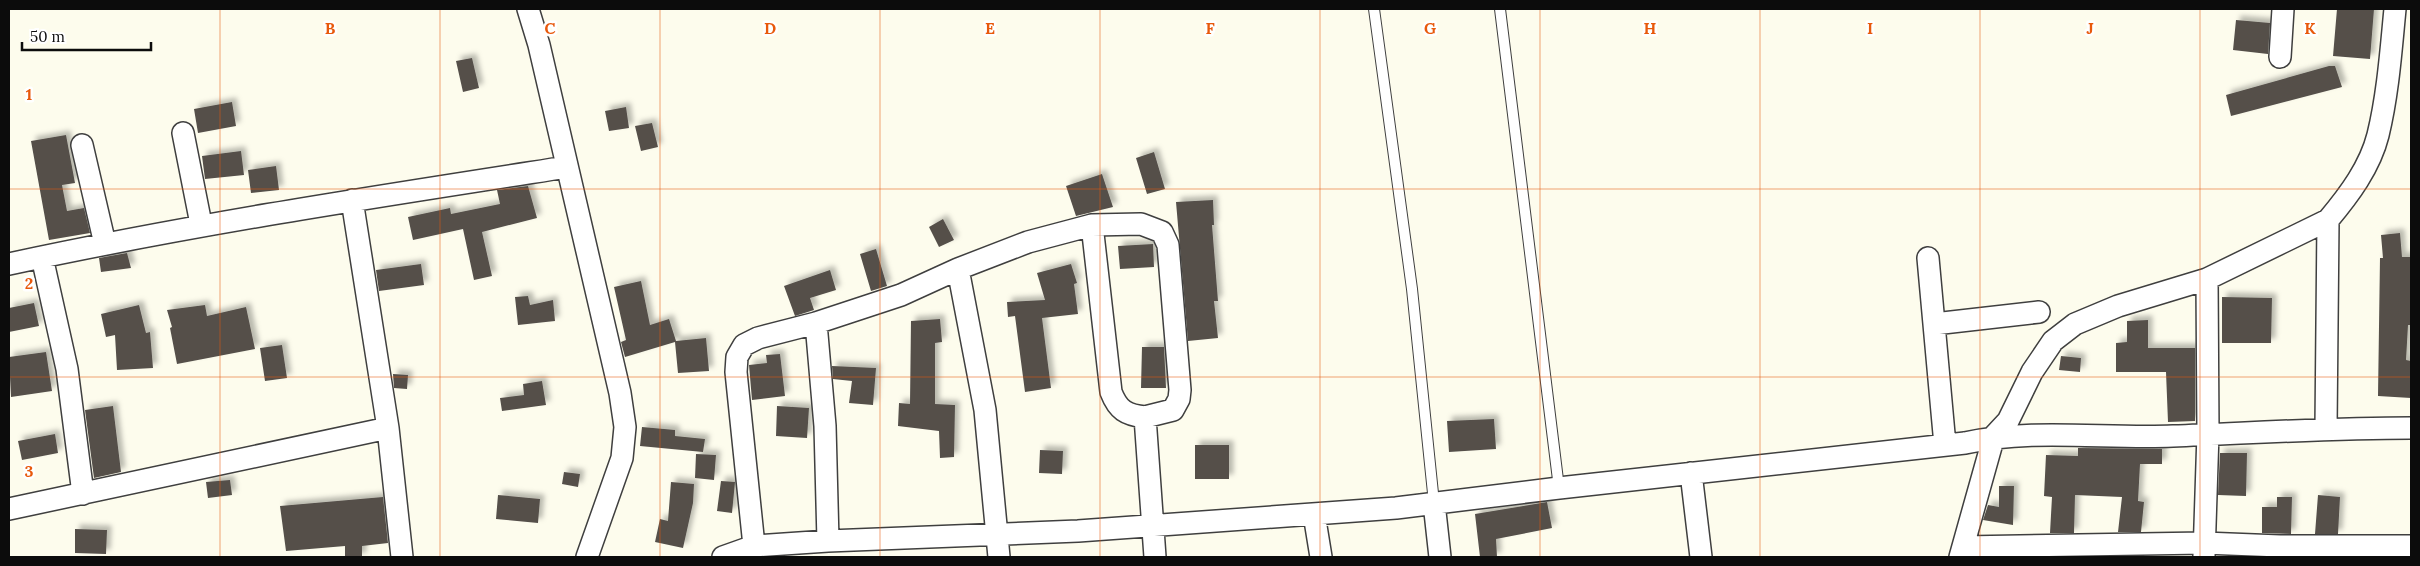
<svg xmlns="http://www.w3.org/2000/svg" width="2420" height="566" font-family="Lora,serif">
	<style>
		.building { fill: #544f4a; filter: url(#shadow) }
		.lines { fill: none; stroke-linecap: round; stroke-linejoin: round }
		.service-casing { stroke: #3f3f3f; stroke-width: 12 }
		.minor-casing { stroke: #3f3f3f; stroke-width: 24 }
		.service { stroke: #fff; stroke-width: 10 }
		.minor { stroke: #fff; stroke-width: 21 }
		.grid { fill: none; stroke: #e8590c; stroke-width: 1; stroke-opacity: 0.55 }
		.grid-label { font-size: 16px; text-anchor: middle; font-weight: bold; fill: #e8590c; stroke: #fff; stroke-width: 5; stroke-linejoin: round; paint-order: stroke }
	</style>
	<defs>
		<filter id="shadow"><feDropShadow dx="4.5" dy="-4.5" stdDeviation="2.5" flood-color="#0004"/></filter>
	</defs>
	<rect width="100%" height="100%" fill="#fdfced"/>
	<path class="building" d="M2337,9H2374L2370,59L2333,56Z
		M2236,20L2270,23L2268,54L2233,50Z
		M472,58L479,88L463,92L456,61Z
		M2329,66H2335L2342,87L2231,116L2226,95Z
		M232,102L236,126L198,133L194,109Z
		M626,107L629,128L609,131L605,111Z
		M652,123L658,147L641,151L635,126Z
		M66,135L75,183L62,185L67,211L84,208L90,233L49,240L31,141Z
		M241,151L244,175L205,179L202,156Z
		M1154,152L1165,189L1147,194L1136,158Z
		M276,166L279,190L251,193L248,170Z
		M1102,174L1113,207L1076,216L1066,186Z
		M528,186L537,218L482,232L492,276L474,280L463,229L413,240L408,217L450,208L451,214L500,204L497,190Z
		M1213,200L1214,225H1212L1218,301H1214L1218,338L1188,341L1176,202Z
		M943,219L954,240L939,247L929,227Z
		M2400,233L2402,257H2411V325H2408L2406,360L2411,361V398L2378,396L2380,258H2383L2381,235Z
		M1153,244L1154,267L1120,269L1118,246Z
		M876,249L887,286L871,291L860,254Z
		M127,253L131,268L101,272L99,258Z
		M421,264L424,285L379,291L376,270Z
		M1071,264L1077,283L1074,284L1078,314L1042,318L1051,388L1025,392L1015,316L1008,317L1007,302L1045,300L1037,273Z
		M830,270L836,290L810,298L814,310L795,316L784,286Z
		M641,281L650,325L669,319L676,341L706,338L709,371L678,373L675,342L625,357L621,342L626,340L614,287Z
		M528,296L530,305L553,300L555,321L518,325L515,297Z
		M2222,297L2272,298L2271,343H2222Z
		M34,303L39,326L9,332V308Z
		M139,305L146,333L150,332L153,368L117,370L115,335L106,337L101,314Z
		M205,305L207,316L246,307L255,349L177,364L170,328L172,327L167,310Z
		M940,319L942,342L935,343V404L955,405L954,457L940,458L939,431L898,426L899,403L910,404L911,321Z
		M2148,320V348H2195V421L2168,422L2166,372H2116V343L2127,342V321Z
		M282,345L287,378L265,381L260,348Z
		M1142,347H1164L1166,388H1141Z
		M46,352L52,391L11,397L9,357Z
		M780,354L785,396L752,400L749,365L767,363L766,355Z
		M2061,356L2081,358L2080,372L2059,370Z
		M832,366L876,368L873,405L849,403L852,381L833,379Z
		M393,374L408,375L407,389L394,388Z
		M542,381L546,405L502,411L500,398L524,395L523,384Z
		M113,406L121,472L94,478L85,410Z
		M777,406L809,408L807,438L776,436Z
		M1494,419L1496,449L1449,452L1447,421Z
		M642,427L675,430V436L705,439L703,452L640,446Z
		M55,434L58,453L22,460L18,441Z
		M1195,445H1229V479H1195Z
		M2078,448L2162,449V464H2140L2138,501L2144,502L2141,532H2118L2122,497L2075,495L2074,533H2050L2052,497L2044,496L2046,455L2078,456Z
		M1040,450L1063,451L1062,474L1039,473Z
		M2220,453H2247L2246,496L2218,495Z
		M696,454L716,455L714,480L695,478Z
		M564,472L580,474L578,487L562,484Z
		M230,480L232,495L208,498L206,482Z
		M721,481L735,482L732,513L717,511Z
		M671,482L694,484L693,503L683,548L655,542L660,519L668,521Z
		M1999,486H2014L2013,525L1983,520L1988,505L1999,507Z
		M498,495L540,499L538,523L496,519Z
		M2318,495L2340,497L2338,534H2315Z
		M383,497L388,543L362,546V557H345V546L286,551L280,506Z
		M2277,497H2292L2291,534L2262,533V507H2277Z
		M1547,502L1552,528L1496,539L1497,557H1480L1475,514Z
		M75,529L107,530L106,554L75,553Z"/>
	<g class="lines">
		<g class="service-casing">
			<path id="service" d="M1374,9L1412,289L1434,503
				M1500,9L1559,488"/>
		</g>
		<g class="minor-casing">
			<path id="minor" d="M528,9L539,45L620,393L625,427L622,458L587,557
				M2280,57L2283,9
				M183,133L201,224
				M82,145L105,244
				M352,200L388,428L402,557
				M1092,225L1111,392C1118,410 1126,415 1145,417L1155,557
				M42,257L67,369L83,494
				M1928,258L1945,445
				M9,264C194,224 380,196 567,167
				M958,269L985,410L999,557
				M816,323L825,426L828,541
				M1934,324L2039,312
				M2326,428L2328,220C2349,195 2370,167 2378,135C2388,94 2391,50 2395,9
				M1691,473L1701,557
				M1434,503L1440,557
				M9,509L388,428
				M1314,514L1321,557
				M754,546L736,372L737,357L744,345L758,338L816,323L901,295L958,269L1028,242L1092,225L1141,224L1162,232L1168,245L1180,390L1179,399L1173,410L1145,417
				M1963,547L2204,543L2280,546H2411
				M2204,556L2208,433L2207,279
				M723,557L754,546L828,541L1078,531L1396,508L1559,488L1965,443C2032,428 2104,439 2173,436C2252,433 2331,428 2411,428
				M1960,557L1994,436L2008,421L2032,372L2053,341L2075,324L2118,306L2207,279L2328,220"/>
		</g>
		<use href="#service" class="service"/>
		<use href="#minor" class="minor"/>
	</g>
	<path class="grid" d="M220,9V557M440,9V557M660,9V557M880,9V557M1100,9V557M1320,9V557M1540,9V557M1760,9V557M1980,9V557M2200,9V557M9,189H2411M9,377H2411"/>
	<g class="grid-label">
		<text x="330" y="34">B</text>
		<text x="550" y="34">C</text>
		<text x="770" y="34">D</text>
		<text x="990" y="34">E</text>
		<text x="1210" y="34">F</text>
		<text x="1430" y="34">G</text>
		<text x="1650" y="34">H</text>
		<text x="1870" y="34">I</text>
		<text x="2090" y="34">J</text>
		<text x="2310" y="34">K</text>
		<text x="29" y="100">1</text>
		<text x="29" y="289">2</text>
		<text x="29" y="477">3</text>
	</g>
	<rect width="2420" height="566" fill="none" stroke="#0c0c0c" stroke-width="20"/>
	<path d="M22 42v8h129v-8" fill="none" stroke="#0c0c0c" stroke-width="2.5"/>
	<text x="30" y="42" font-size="15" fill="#0c0c0c" stroke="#ffffff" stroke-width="4" paint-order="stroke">50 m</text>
</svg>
